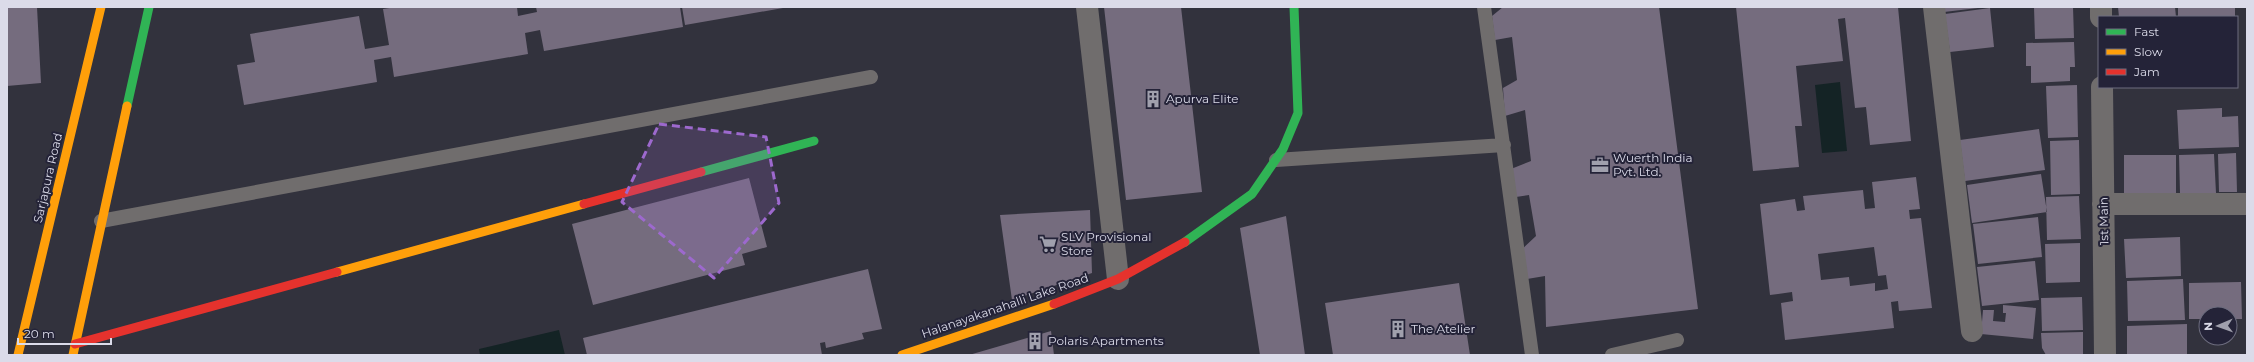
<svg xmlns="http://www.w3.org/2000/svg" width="2254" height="362" font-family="Montserrat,sans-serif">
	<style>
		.water { fill: #142325 }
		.building { fill: #756c7e; fill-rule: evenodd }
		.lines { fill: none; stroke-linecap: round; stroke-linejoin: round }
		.lane { stroke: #706d6d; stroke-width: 14 }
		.street { stroke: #706d6d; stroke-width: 22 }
		.fast { stroke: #30b455; stroke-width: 9 }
		.slow { stroke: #ff9f0a; stroke-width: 9 }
		.jam { stroke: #e5322d; stroke-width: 9 }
		.marked { fill: #9d69ce; fill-opacity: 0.2; stroke: #9d69ce; stroke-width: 3; stroke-dasharray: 8 5; stroke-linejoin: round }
		.labels { text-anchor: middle; stroke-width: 4; stroke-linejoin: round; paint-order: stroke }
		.poi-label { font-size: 12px; fill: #dbdbe9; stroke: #242338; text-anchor: start }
		.street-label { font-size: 12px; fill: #dbdbe9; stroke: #242338 }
	</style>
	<rect width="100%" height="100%" fill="#32323d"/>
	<path class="water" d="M1840,82L1847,151L1822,153L1815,85Z
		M559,330L565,355H480L479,349Z"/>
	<path class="building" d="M7,7H37L41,83L7,86Z
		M396,7H517L518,16L537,12L536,7H680L683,27L544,51L540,30L525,33L528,54L394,77L391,57L374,60L377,82L244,105L237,65L255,62L250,34L359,16L365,49L389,45L383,9Z
		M682,7H783V8L685,25Z
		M1104,7H1181L1202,192L1126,200Z
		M1503,7H1659L1698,309L1546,327L1545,276L1527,279L1520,251L1536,236L1529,195L1516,197L1511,169L1531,161L1525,110L1505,116L1503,88L1517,80L1512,37L1495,40L1492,16Z
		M1736,7H1898L1911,141L1870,145L1866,107L1855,108L1845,18L1838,19L1843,61L1796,66L1802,126H1795L1799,167L1753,171Z
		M1943,7H1978V8L1944,12Z
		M2034,7H2073L2074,38L2035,39Z
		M2118,7H2175L2176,17H2119Z
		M2178,7H2235V17H2178Z
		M1990,8L1994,47L1950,52L1945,14Z
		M2074,42L2075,67H2070V81L2031,83V66H2026V43Z
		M2077,85L2078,137L2048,138L2046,86Z
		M2222,108V117L2238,116L2239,147L2179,149L2177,110Z
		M2039,129L2045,170L1965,181L1960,140Z
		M2079,140L2080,194L2051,195L2050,141Z
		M2236,153L2237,192H2219L2218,154Z
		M2214,154L2216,193H2180L2179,155Z
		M2124,155H2176V195H2124Z
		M2041,174L2047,212L1972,223L1967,185Z
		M1916,177L1920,209L1909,210L1910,219L1921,218L1932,308L1899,311L1898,301L1891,302L1894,328L1785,340L1781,303L1793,301L1792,292L1770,295L1760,204L1795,199L1797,211L1805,210L1803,196L1863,190L1865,209L1875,208L1872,182ZM1874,247L1878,276L1886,275L1888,289L1875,291V283L1850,286L1849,277L1821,280L1818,254Z
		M749,178L767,247L742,254L745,265L593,305L572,224Z
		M2079,196L2081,239L2047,240L2046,197Z
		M1090,210L1092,273L1012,300L1000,215Z
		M1286,216L1305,355H1260L1240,228Z
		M2038,217L2042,257L1978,264L1973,224Z
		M2180,237L2181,276L2126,278L2124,239Z
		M2080,243V282L2046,283L2045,244Z
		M2035,261L2039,300L1982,306L1977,267Z
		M868,269L882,329L862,333L864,339L826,348L825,342L820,343L822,355H587L583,338Z
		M2183,279L2185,320L2128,321L2127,281Z
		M2241,282L2242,319H2230V314H2206V319H2189V283Z
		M1459,283L1470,355H1333L1325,303Z
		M2082,297L2083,330L2042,331L2041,298Z
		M2003,305L2036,308L2033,339L1981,334L1983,310H1994L1993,321L2005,322L2006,313H2003Z
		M2187,324V355H2127V326Z
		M1051,331L1054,355H969Z
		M2083,332V355H2046L2042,348L2041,333Z"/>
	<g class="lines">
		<path class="lane" d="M1484,7L1532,355
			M1276,160L1504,145
			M101,221L871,77
			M1612,355L1677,340"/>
		<path class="street" d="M1087,7L1118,279
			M1934,7L1972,331
			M2101,7V17
			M2102,87L2105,355
			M2103,204H2247"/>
		<path class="fast" d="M127,106L149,7
			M701,172L814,141
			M1185,242L1252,194L1283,149L1298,113L1294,7"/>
		<path class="slow" d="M337,272L584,204
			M18,355L101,7
			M73,355L127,106
			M902,355L1054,304"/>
		<path class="jam" d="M584,204L701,172
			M1054,304L1118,279L1185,242
			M75,344L337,272"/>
	</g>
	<path class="marked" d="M659,124L766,137L779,203L714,278L622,202Z"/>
	<defs>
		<g id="building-bare" transform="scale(1.38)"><path d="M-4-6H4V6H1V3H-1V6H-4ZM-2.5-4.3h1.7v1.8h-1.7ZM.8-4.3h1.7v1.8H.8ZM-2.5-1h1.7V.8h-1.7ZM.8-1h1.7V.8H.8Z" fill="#a0a0ad" stroke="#242338" stroke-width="2.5" paint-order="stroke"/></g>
		<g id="office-bare" transform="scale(1.38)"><path d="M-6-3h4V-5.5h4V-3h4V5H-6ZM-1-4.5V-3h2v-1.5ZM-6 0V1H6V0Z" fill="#a0a0ad" stroke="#242338" stroke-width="2.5" paint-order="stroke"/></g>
		<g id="supermarket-bare" transform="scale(1.38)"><path d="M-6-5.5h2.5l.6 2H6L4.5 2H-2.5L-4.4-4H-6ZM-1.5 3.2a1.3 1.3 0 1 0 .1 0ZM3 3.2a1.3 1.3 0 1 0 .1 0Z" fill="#a0a0ad" stroke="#242338" stroke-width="2.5" paint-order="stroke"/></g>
	</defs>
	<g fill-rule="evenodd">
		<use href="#building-bare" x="1153" y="99"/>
		<use href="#office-bare" x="1600" y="165"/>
		<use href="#supermarket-bare" x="1048" y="244"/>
		<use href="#building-bare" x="1398" y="329"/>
		<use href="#building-bare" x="1035" y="341"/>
	</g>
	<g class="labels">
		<g class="poi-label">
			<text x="1166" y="103">Apurva Elite</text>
			<text x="1613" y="162">Wuerth India<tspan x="1613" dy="14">Pvt. Ltd.</tspan></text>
			<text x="1061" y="241">SLV Provisional<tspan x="1061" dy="14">Store</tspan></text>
			<text x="1411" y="333">The Atelier</text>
			<text x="1048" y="345">Polaris Apartments</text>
		</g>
		<g class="street-label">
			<text transform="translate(48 178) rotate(-77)" y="4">Sarjapura Road</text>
			<text transform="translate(2104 221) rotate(-91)" y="4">1st Main</text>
			<text transform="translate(1005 306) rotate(-19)" y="4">Halanayakanahalli Lake Road</text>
		</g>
	</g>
	<rect width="2254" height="362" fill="none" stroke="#dbdbe9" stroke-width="16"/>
	<rect x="2098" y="16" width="140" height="72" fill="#242338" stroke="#6d6d7f"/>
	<rect x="2106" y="29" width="20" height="6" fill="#30b455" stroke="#6d6d7f"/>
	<text x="2134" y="36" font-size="12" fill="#dbdbe9">Fast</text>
	<rect x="2106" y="49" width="20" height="6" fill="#ff9f0a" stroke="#6d6d7f"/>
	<text x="2134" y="56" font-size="12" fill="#dbdbe9">Slow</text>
	<rect x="2106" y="69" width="20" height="6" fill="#e5322d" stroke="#6d6d7f"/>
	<text x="2134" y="76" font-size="12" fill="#dbdbe9">Jam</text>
	<g transform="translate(2218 326) rotate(268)"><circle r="19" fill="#242338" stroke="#6d6d7f"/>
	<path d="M0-3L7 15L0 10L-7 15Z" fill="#a0a0ad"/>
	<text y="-6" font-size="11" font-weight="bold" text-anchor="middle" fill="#dbdbe9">N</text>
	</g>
	<path d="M18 338v6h93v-6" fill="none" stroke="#dbdbe9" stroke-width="2"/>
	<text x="24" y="338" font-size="12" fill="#dbdbe9" stroke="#242338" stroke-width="3" paint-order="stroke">20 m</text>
</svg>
